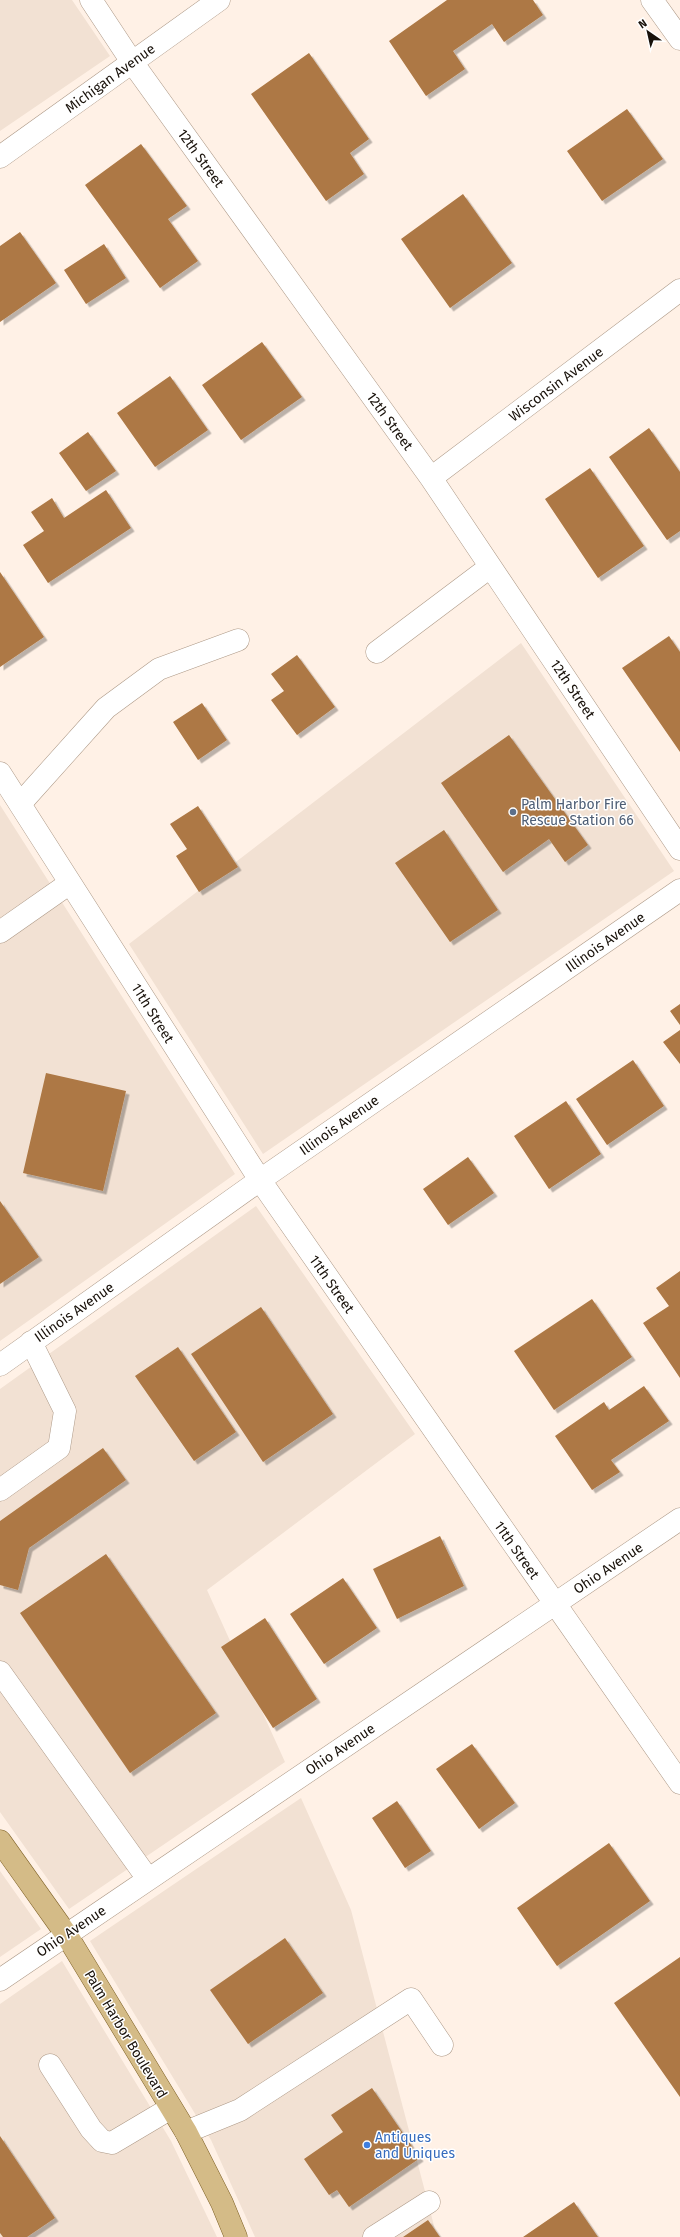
<svg xmlns="http://www.w3.org/2000/svg" width="680" height="2237" font-family="'Fira Sans',sans-serif">
	<style>
		.built { fill: #f2e1d3 }
		.building { fill: #ad7844; filter: url(#shadow) }
		.lines { fill: none; stroke-linecap: round; stroke-linejoin: round }
		.minor-casing { stroke: #ad9987; stroke-width: 23 }
		.major-casing { stroke: #7f6227; stroke-width: 23 }
		.minor { stroke: #fff; stroke-width: 22 }
		.major { stroke: #d4bb87; stroke-width: 22 }
		.service-dot { fill: #5c6f8a; stroke: #fff; stroke-width: 1.5 }
		.shop-dot { fill: #3f7fe0; stroke: #fff; stroke-width: 1.5 }
		.labels { text-anchor: middle; stroke-width: 3; stroke-linejoin: round; paint-order: stroke }
		.street-label { font-size: 14px; fill: #18110a; stroke: #fff }
		.service-label { font-size: 14px; fill: #4e5e75; stroke: #fff; text-anchor: start }
		.shop-label { font-size: 14px; fill: #366cbe; stroke: #fff; text-anchor: start }
	</style>
	<defs>
		<filter id="shadow"><feDropShadow dx="3.5" dy="3.5" stdDeviation="0" flood-color="#0004"/></filter>
	</defs>
	<rect width="100%" height="100%" fill="#fff1e6"/>
	<path class="built" d="M0,0H72L110,56L0,131Z
		M521,643L674,871L263,1154L129,944Z
		M0,805L235,1174L0,1341Z
		M256,1206L415,1434L207,1590L285,1762L69,1909L0,1812V1389Z
		M301,1798L351,1910L437,2237H255L211,2140L90,1941Z
		M0,1871L41,1929L0,1957Z
		M62,1961L171,2141L217,2237H0V2004Z"/>
	<path class="building" d="M447,0H533L543,15L504,42L492,24L453,51L465,69L426,96L389,41Z
		M309,53L369,139L350,153L364,174L326,201L251,94Z
		M627,109L663,159L602,201L567,151Z
		M141,144L187,206L168,219L198,261L160,288L85,185Z
		M463,194L512,263L450,308L401,239Z
		M20,232L56,283L0,322V246Z
		M104,244L126,278L86,304L64,270Z
		M262,342L302,397L241,440L202,385Z
		M170,376L208,430L155,467L117,413Z
		M649,428L680,472V531L667,540L609,457Z
		M88,432L116,471L86,491L59,453Z
		M590,468L644,546L598,578L545,499Z
		M106,490L131,528L48,583L23,545L44,531L31,512L52,498L64,518Z
		M0,572L44,637L0,667Z
		M669,636L680,652V752L622,668Z
		M297,655L335,707L297,735L271,700L284,691L271,674Z
		M202,703L227,740L198,760L173,722Z
		M509,735L588,845L565,862L549,839L503,872L441,783Z
		M198,806L238,867L199,892L176,856L187,849L170,824Z
		M444,830L498,910L450,942L395,863Z
		M680,1004V1025L670,1011Z
		M680,1030V1064L663,1042Z
		M633,1060L664,1106L607,1145L576,1099Z
		M46,1073L126,1091L103,1191L23,1173Z
		M566,1101L601,1154L549,1189L514,1136Z
		M468,1157L494,1193L448,1225L423,1189Z
		M0,1201L39,1257L0,1284Z
		M680,1271V1378L643,1323L669,1306L656,1288Z
		M592,1299L632,1357L554,1410L514,1351Z
		M261,1307L333,1414L263,1462L191,1354Z
		M178,1347L236,1432L194,1461L135,1376Z
		M644,1386L669,1421L611,1460L620,1472L592,1490L555,1436L604,1402L609,1410Z
		M103,1448L126,1480L29,1548L18,1590L0,1585V1521Z
		M440,1536L464,1586L397,1619L373,1569Z
		M106,1554L216,1713L130,1773L20,1613Z
		M343,1578L377,1628L324,1664L290,1614Z
		M265,1618L317,1699L273,1728L221,1647Z
		M472,1744L515,1803L479,1829L436,1769Z
		M397,1801L431,1851L405,1868L372,1818Z
		M609,1843L650,1901L557,1966L517,1908Z
		M285,1938L323,1993L248,2044L210,1990Z
		M680,1957V2097L614,2003Z
		M372,2088L420,2158L349,2207L337,2190L329,2195L304,2159L343,2132L331,2115Z
		M0,2136L55,2218L27,2237H3L0,2233Z
		M574,2202L598,2237H523Z
		M428,2220L440,2237H403Z"/>
	<g class="lines">
		<g class="minor-casing">
			<path id="minor" d="M91,0L132,62L431,478L680,849
				M652,0L680,39
				M0,157L219,0
				M431,478L680,290
				M377,652L490,567
				M0,773L260,1180L680,1783
				M20,804L106,708L159,669L238,640
				M0,932L70,883
				M0,1365L260,1180L680,890
				M0,1490L59,1448L65,1411L31,1342
				M0,1672L148,1879
				M0,1980L680,1519
				M50,2065L91,2129L102,2141L112,2143L171,2108
				M186,2132L240,2110L411,1999L442,2045
				M374,2237L429,2202"/>
		</g>
		<g class="major-casing">
			<path id="major" d="M0,1841L66,1934L186,2132L222,2203L236,2237"/>
		</g>
		<use href="#minor" class="minor"/>
		<use href="#major" class="major"/>
	</g>
	<circle class="service-dot" cx="513" cy="812" r="4"/>
	<circle class="shop-dot" cx="367" cy="2145" r="4"/>
	<g class="labels">
		<g class="street-label">
			<text transform="translate(110 78) rotate(-36)" y="5">Michigan Avenue</text>
			<text transform="translate(201 158) rotate(54)" y="5">12th Street</text>
			<text transform="translate(556 384) rotate(-37)" y="5">Wisconsin Avenue</text>
			<text transform="translate(390 421) rotate(54)" y="5">12th Street</text>
			<text transform="translate(573 689) rotate(56)" y="5">12th Street</text>
			<text transform="translate(605 942) rotate(-35)" y="5">Illinois Avenue</text>
			<text transform="translate(153 1013) rotate(58)" y="5">11th Street</text>
			<text transform="translate(339 1125) rotate(-35)" y="5">Illinois Avenue</text>
			<text transform="translate(332 1284) rotate(55)" y="5">11th Street</text>
			<text transform="translate(74 1312) rotate(-35)" y="5">Illinois Avenue</text>
			<text transform="translate(517 1550) rotate(55)" y="5">11th Street</text>
			<text transform="translate(608 1568) rotate(-34)" y="5">Ohio Avenue</text>
			<text transform="translate(340 1749) rotate(-34)" y="5">Ohio Avenue</text>
			<text transform="translate(71 1931) rotate(-34)" y="5">Ohio Avenue</text>
			<text transform="translate(126 2034) rotate(59)" y="5">Palm Harbor Boulevard</text>
		</g>
		<g class="service-label">
			<text x="521" y="809">Palm Harbor Fire<tspan x="521" dy="16">Rescue Station 66</tspan></text>
		</g>
		<g class="shop-label">
			<text x="375" y="2142">Antiques<tspan x="375" dy="16">and Uniques</tspan></text>
		</g>
	</g>
	<g transform="translate(648 32) rotate(326)" stroke="#ffffff" stroke-width="3" paint-order="stroke">
	<path d="M0-3L7 15L0 10L-7 15Z" fill="#18110a"/>
	<text y="-6" font-size="11" font-weight="bold" text-anchor="middle" fill="#18110a">N</text>
	</g>
</svg>
